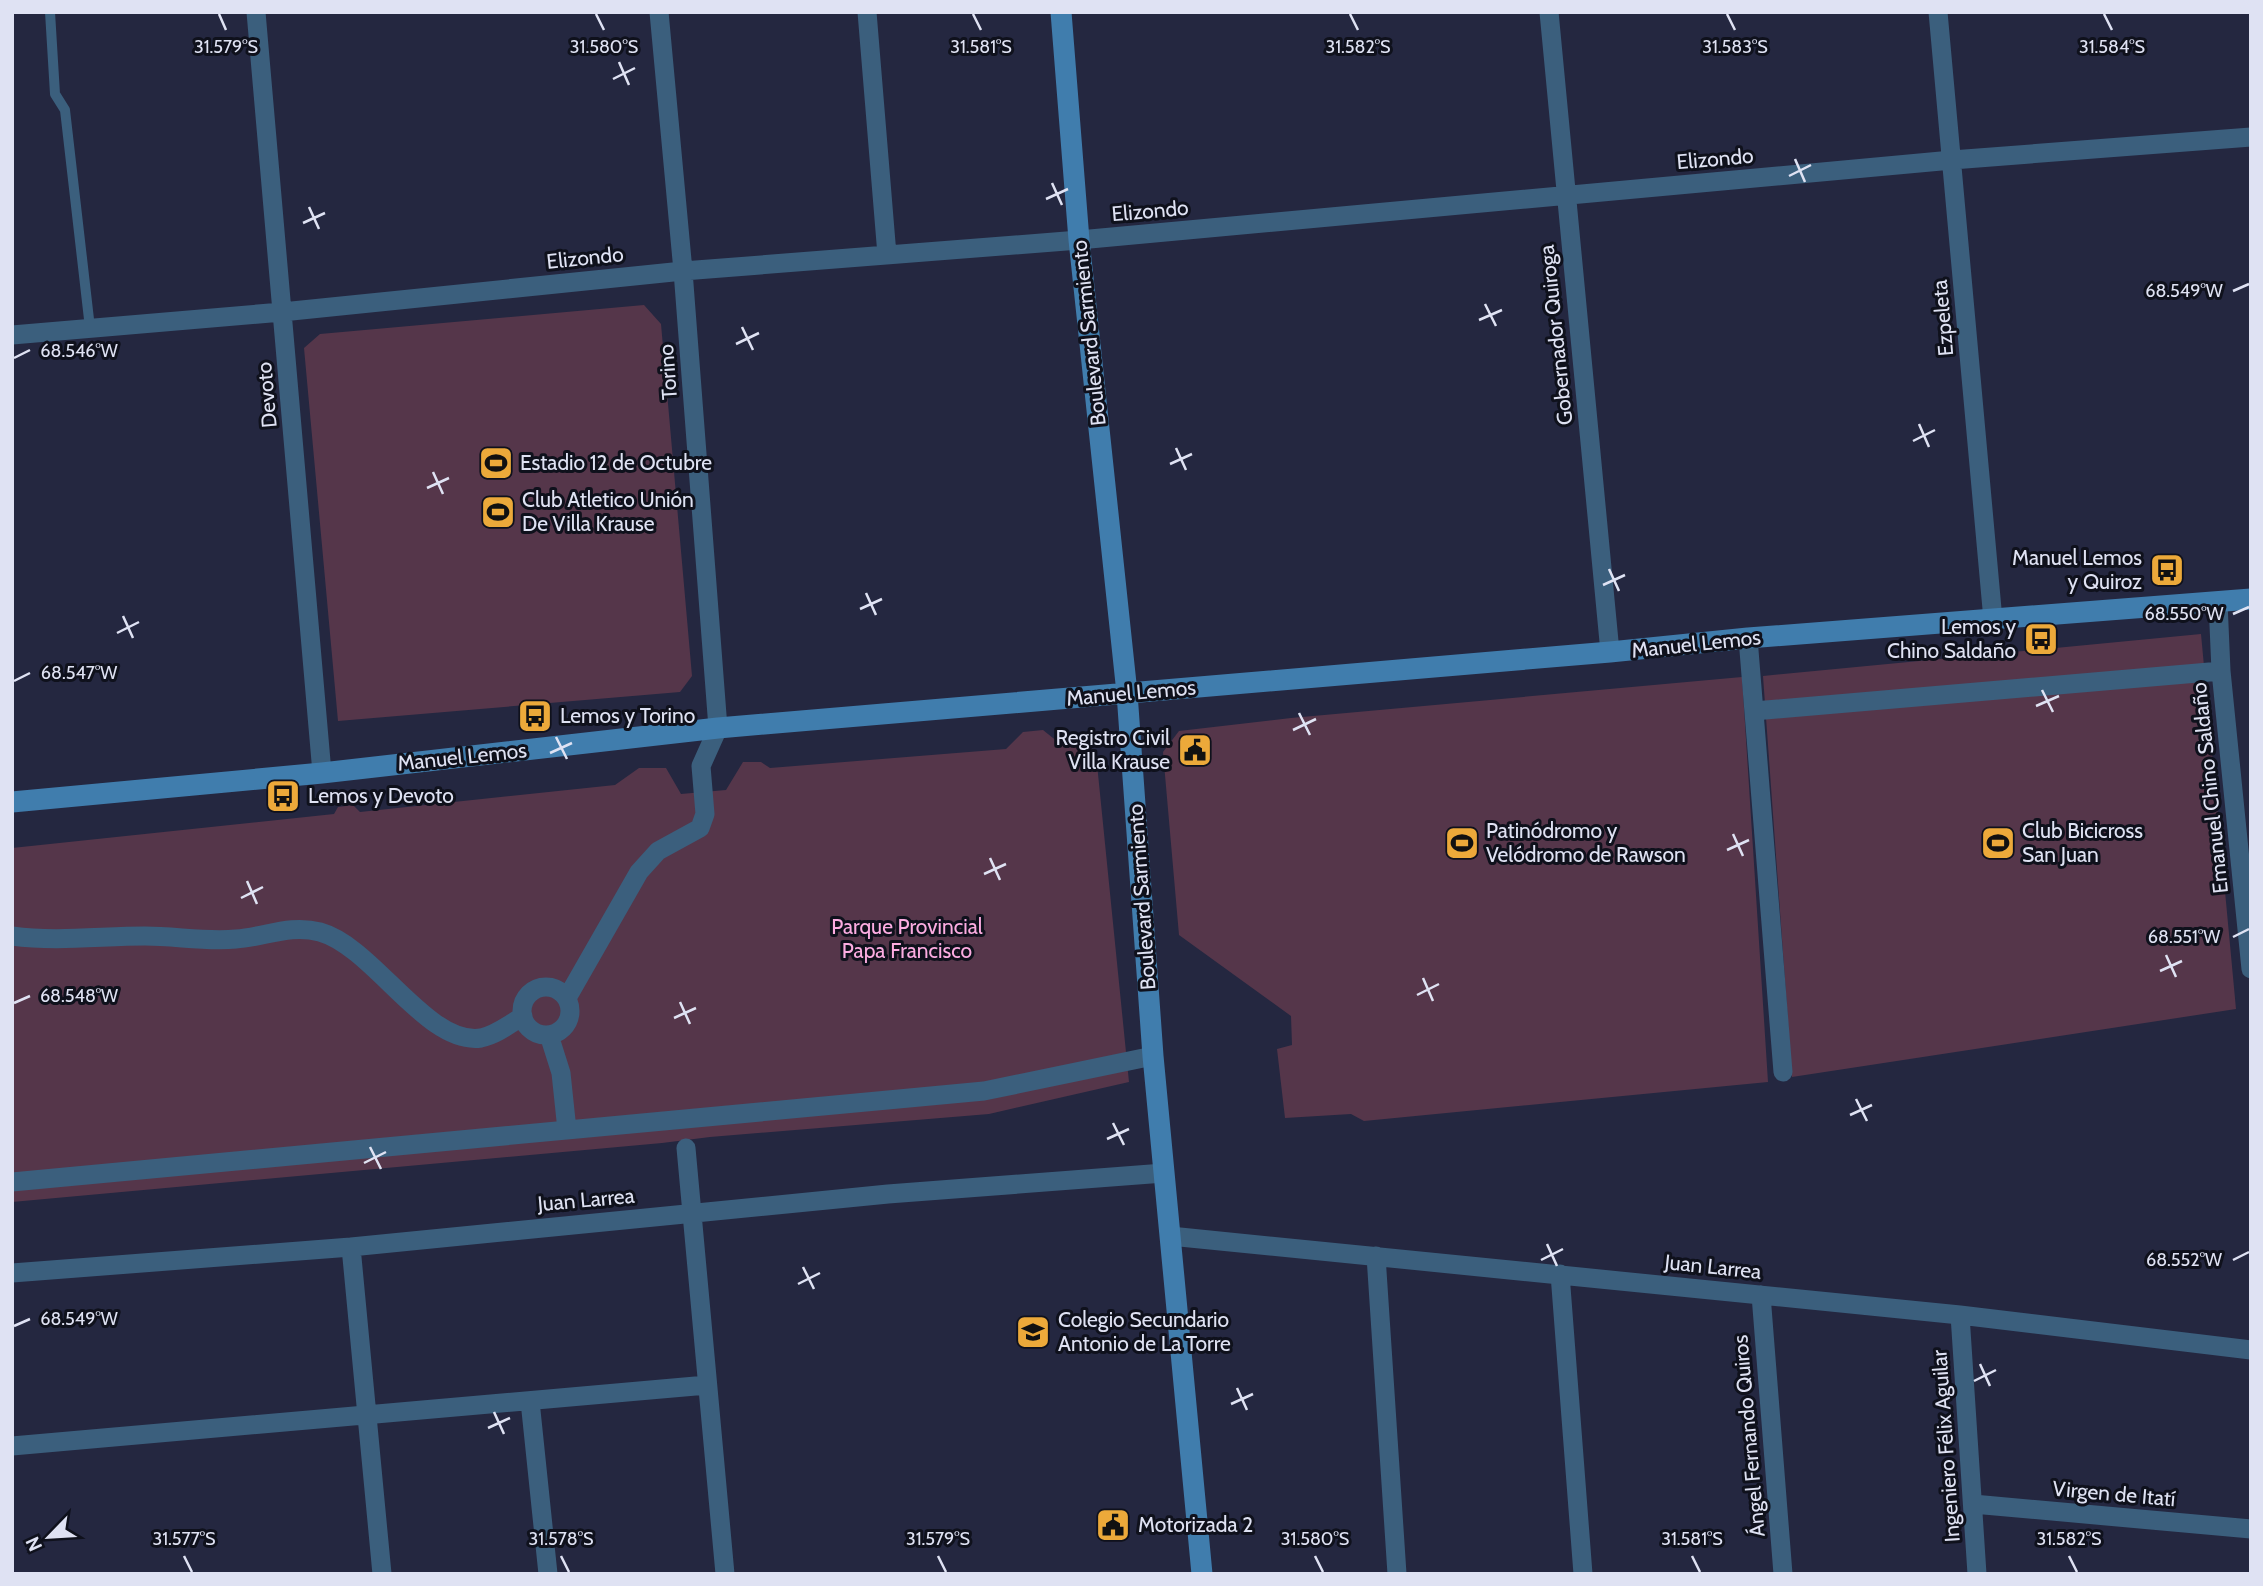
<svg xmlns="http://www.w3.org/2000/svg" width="2263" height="1586" font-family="Cabin,sans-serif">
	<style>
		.green { fill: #55364a }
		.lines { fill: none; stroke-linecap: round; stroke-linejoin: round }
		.lane { stroke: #3b5f7d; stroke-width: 10 }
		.street { stroke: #3b5f7d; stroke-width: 19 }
		.secondary { stroke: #407dad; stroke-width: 21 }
		.ticks { fill: none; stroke: #dfe2f3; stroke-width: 2.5 }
		.labels { text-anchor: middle; stroke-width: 6; stroke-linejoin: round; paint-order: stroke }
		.street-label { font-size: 21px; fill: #dfe2f3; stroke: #0f111c }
		.poi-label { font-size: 21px; fill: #dfe2f3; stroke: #0f111c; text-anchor: start }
		.park-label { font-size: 21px; fill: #fcace1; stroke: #0f111c }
		.ticks-label { font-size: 18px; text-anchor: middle; fill: #dfe2f3; stroke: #0f111c; stroke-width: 6; stroke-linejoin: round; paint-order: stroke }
	</style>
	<rect width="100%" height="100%" fill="#242740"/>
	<path class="green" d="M644,305L661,324L692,676L680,692L338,721L304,348L320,334Z
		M2201,634L2236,1009L1792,1077L1763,676Z
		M1742,677L1768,1082L1364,1121L1351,1114L1285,1118L1277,1049L1292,1045L1291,1016L1179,935L1163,752L1179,731L1291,718Z
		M1043,730L1058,742L1083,740L1096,754L1129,1082L989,1114L710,1137L662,1143L12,1202V848L334,814L338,807L353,805L360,812L615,785L639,768H666L681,794L726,790L743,762H761L770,768L1006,749L1023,732Z"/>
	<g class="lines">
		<path class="lane" d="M50,12L55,94L65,110L90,328"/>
		<path class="street" d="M256,12L322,773
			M867,12L887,255
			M1549,12L1610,652
			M1938,12L1993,620
			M12,335L282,312L683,271L1079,240L1952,160L2251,137
			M2218,602L2221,671L2251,969
			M1748,638L1783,1072
			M1754,711L2221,671
			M12,936C56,942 102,936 145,936C176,936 206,942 236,939C265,937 290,924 320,932C374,947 427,1046 481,1038C496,1035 510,1024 523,1016
			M522 1011a24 24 0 1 1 48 0a24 24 0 1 1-48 0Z
			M567,998L639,872L658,851L700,828L705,814L701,766L718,728L683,271L659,12
			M549,1035L561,1073L567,1130
			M686,1148L725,1574
			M12,1182L984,1091L1153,1056
			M1170,1236L1960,1315L2251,1350
			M351,1247L382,1574
			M1376,1256L1397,1574
			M12,1273L351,1247L888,1194L1164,1173
			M1560,1274L1583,1574
			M1761,1295L1783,1574
			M1960,1315L1977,1574
			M530,1401L548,1574
			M12,1446L707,1385
			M1973,1504L2251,1529"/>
		<path class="secondary" d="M1061,12L1079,240L1127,693L1153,1056L1202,1574
			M12,802L322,773L718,728L1610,652L1748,638L2251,599"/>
	</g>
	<path class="ticks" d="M219,14L226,30M596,14L604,30M973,14L981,30M1350,14L1358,30M1727,14L1735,30M2104,14L2112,30M619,62L629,85M613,79L635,68M1795,159L1805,182M1789,176L1811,165M1052,183L1062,205M1046,199L1068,189M309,207L319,229M303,223L325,213M2233,291L2249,284M1485,304L1496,326M1479,320L1502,310M742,327L753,350M736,344L759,333M14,358L30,350M1919,424L1929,447M1913,441L1935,430M1176,448L1186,470M1170,464L1192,454M433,472L443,494M427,488L449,478M1609,569L1619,591M1603,585L1625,575M866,593L876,615M860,609L882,599M2233,614L2249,607M123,616L133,638M117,633L139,622M14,681L30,673M2042,690L2053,712M2036,706L2059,696M1299,713L1310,735M1293,730L1316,719M556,737L567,759M550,753L572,743M1733,834L1743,856M1727,850L1749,840M990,858L1000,880M984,874L1006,864M247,881L257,904M241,898L263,887M2233,937L2249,929M2166,955L2176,977M2160,971L2182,961M1423,978L1433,1001M1417,995L1439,984M680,1002L690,1024M14,1003L30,996M674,1018L696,1008M1856,1099L1867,1121M1850,1115L1872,1105M1113,1123L1124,1145M1107,1139L1129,1129M370,1147L381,1169M364,1163L386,1152M1547,1244L1557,1266M1541,1260L1563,1249M2233,1260L2249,1252M803,1267L814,1289M798,1284L820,1273M14,1326L30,1319M1980,1364L1990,1386M1974,1381L1996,1370M1237,1388L1247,1410M1231,1404L1253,1394M494,1412L504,1434M488,1428L510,1418M184,1556L192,1572M561,1556L569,1572M938,1556L946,1572M1315,1556L1323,1572M1692,1556L1700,1572M2069,1556L2077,1572"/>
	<defs>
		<g id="stadium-square" transform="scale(1.75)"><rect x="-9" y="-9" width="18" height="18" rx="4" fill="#eca93a" stroke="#0f111c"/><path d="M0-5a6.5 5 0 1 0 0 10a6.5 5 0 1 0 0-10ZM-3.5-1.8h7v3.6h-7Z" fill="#111"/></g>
		<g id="bus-square" transform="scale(1.75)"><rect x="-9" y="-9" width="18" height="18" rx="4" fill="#eca93a" stroke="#0f111c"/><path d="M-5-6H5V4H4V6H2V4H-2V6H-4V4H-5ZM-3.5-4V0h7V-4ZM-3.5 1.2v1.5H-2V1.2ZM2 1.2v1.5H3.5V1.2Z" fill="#111"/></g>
		<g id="civic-square" transform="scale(1.75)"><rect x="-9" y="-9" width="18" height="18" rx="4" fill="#eca93a" stroke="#0f111c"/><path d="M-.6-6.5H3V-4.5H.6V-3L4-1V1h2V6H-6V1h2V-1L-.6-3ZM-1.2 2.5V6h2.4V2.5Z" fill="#111"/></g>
		<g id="school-square" transform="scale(1.75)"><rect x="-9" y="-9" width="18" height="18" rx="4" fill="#eca93a" stroke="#0f111c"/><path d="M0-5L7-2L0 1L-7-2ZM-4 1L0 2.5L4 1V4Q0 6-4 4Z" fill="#111"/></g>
	</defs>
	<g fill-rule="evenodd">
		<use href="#stadium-square" x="496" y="463"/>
		<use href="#stadium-square" x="498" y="512"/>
		<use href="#bus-square" x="2167" y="570"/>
		<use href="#bus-square" x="2041" y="639"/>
		<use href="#bus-square" x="535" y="716"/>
		<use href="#civic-square" x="1195" y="750"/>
		<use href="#bus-square" x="283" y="796"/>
		<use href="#stadium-square" x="1462" y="843"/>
		<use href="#stadium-square" x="1998" y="843"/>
		<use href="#school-square" x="1033" y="1332"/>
		<use href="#civic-square" x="1113" y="1525"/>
	</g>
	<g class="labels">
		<g class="street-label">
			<text transform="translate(1715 159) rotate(-5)" y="7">Elizondo</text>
			<text transform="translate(1150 211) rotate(-5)" y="7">Elizondo</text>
			<text transform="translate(585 258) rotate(-6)" y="7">Elizondo</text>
			<text transform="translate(1943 318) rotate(-95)" y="7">Ezpeleta</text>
			<text transform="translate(1089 333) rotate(-96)" y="7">Boulevard Sarmiento</text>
			<text transform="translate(1556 335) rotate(-96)" y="7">Gobernador Quiroga</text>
			<text transform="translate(668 372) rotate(-94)" y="7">Torino</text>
			<text transform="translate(267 395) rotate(-95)" y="7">Devoto</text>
			<text transform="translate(1696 644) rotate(-6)" y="7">Manuel Lemos</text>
			<text transform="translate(1131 693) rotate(-5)" y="7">Manuel Lemos</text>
			<text transform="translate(462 757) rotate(-6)" y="7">Manuel Lemos</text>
			<text transform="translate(2210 788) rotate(-96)" y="7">Emanuel Chino Saldaño</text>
			<text transform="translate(1142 897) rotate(-94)" y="7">Boulevard Sarmiento</text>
			<text transform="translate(586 1200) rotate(-5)" y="7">Juan Larrea</text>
			<text transform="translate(1713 1267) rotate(6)" y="7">Juan Larrea</text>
			<text transform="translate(1749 1436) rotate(-95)" y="7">Ángel Fernando Quiros</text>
			<text transform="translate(1946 1446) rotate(-94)" y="7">Ingeniero Félix Aguilar</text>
			<text transform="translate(2114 1494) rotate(5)" y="7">Virgen de Itatí</text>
		</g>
		<g class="poi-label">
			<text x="520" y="470">Estadio 12 de Octubre</text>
			<text x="522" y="507">Club Atletico Unión<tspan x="522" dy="24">De Villa Krause</tspan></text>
			<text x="2142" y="565" text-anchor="end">Manuel Lemos<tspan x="2142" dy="24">y Quiroz</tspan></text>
			<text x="2016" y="634" text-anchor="end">Lemos y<tspan x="2016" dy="24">Chino Saldaño</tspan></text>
			<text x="560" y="723">Lemos y Torino</text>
			<text x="1170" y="745" text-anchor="end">Registro Civil<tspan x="1170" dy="24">Villa Krause</tspan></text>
			<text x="308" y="803">Lemos y Devoto</text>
			<text x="1486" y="838">Patinódromo y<tspan x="1486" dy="24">Velódromo de Rawson</tspan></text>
			<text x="2022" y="838">Club Bicicross<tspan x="2022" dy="24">San Juan</tspan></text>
			<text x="1058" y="1327">Colegio Secundario<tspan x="1058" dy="24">Antonio de La Torre</tspan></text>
			<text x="1138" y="1532">Motorizada 2</text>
		</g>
		<g class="park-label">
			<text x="907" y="934">Parque Provincial<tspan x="907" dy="24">Papa Francisco</tspan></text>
		</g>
	</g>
	<g class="ticks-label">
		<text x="226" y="53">31.579°S</text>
		<text x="604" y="53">31.580°S</text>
		<text x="981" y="53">31.581°S</text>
		<text x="1358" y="53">31.582°S</text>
		<text x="1735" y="53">31.583°S</text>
		<text x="2112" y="53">31.584°S</text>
		<text x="2184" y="297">68.549°W</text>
		<text x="79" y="357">68.546°W</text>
		<text x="2184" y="620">68.550°W</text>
		<text x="79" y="679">68.547°W</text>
		<text x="2184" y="943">68.551°W</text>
		<text x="79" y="1002">68.548°W</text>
		<text x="2184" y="1266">68.552°W</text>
		<text x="79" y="1325">68.549°W</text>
		<text x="184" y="1545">31.577°S</text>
		<text x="561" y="1545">31.578°S</text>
		<text x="938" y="1545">31.579°S</text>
		<text x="1315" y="1545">31.580°S</text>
		<text x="1692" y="1545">31.581°S</text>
		<text x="2069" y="1545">31.582°S</text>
	</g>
	<rect width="2263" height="1586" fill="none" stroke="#dfe2f3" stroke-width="28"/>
	<g transform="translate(49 1537) rotate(245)" stroke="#0f111c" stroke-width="5" paint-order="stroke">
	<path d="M0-5L12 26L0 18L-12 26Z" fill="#dfe2f3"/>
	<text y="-10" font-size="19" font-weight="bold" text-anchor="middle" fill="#dfe2f3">N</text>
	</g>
</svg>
